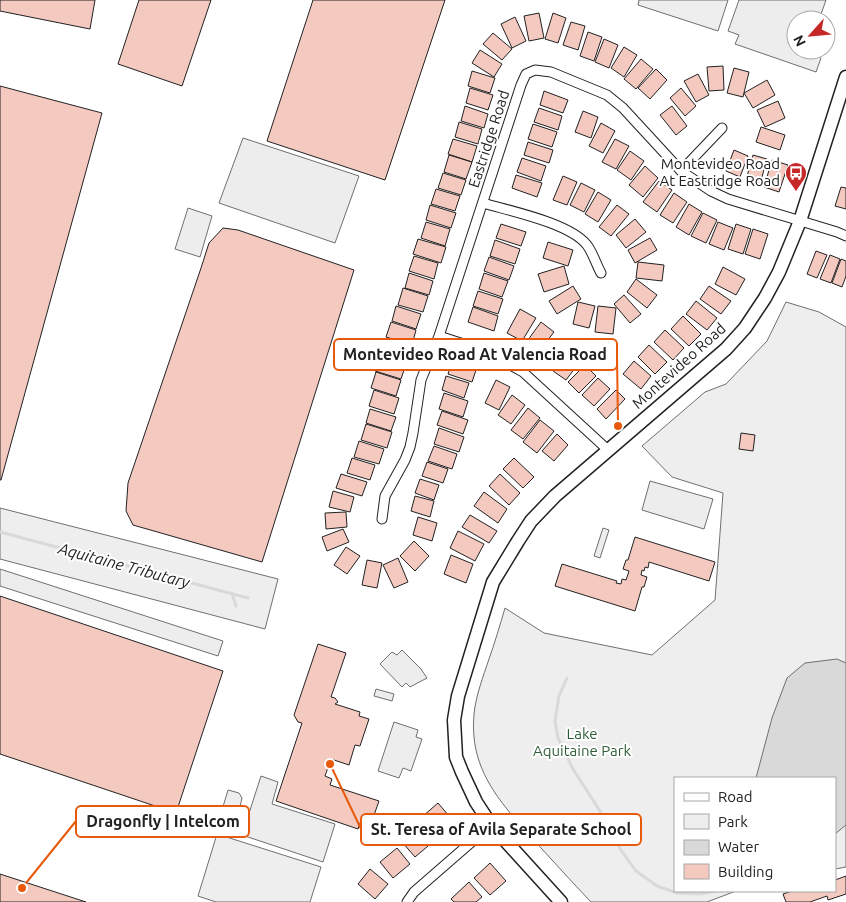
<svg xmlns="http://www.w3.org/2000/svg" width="846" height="902" font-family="Ubuntu,sans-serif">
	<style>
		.green { fill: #eee; stroke: #6f6f6f }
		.parking { fill: #ededed; stroke: #6f6f6f }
		.water { fill: #d9d9d9; stroke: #6f6f6f }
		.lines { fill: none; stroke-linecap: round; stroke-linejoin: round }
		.stream { stroke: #d9d9d9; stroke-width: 3 }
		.building { fill: #f3c9c0; stroke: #222 }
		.street-casing { stroke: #222; stroke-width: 11 }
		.secondary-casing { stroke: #222; stroke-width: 15 }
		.street { stroke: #fff; stroke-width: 9 }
		.secondary { stroke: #fff; stroke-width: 12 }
		.labels { text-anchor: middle; stroke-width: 4; stroke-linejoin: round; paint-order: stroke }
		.street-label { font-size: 15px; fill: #222; stroke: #fff }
		.poi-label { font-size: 15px; fill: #222; stroke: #fff; text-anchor: end }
		.park-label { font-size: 15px; fill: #2f5e38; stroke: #fff }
		.water-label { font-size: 16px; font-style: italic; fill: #222; stroke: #fff }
		.leader { fill: none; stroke: #e8590c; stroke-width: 2 }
		.callout-dot { fill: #e8590c; stroke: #fff; stroke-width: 2 }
		.callout { fill: #fff; stroke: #e8590c; stroke-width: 2 }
		.callout-label { font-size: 16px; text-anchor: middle; font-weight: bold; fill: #222 }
	</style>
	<rect width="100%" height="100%" fill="#fff"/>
	<path class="green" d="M639,0H728L718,31L638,5Z
		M786,302L819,312L846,327V867L835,869V778H675V891H736L707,902H591C571,881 551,859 532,838C498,800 469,768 474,714C476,695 483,677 489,659C495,642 500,625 505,608L544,633L652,655L715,600L723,493L672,477L642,446L705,392L726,384L767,341Z
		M0,508L278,579L265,629L0,559Z
		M228,790L239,793L242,798L239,811L232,814L222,810Z
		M217,834L321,867L310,902H216L198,896Z"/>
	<path class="parking" d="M739,0H826L819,20H796V50H809L808,53L821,58L816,72L735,44L739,35L728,31Z
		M243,138L359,176L335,243L219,203Z
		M188,208L212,216L200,257L175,249Z
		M650,481L713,499L704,529L642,510Z
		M603,528L609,530L600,558L594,556Z
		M0,569L223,641L218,656L0,586Z
		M402,650L421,669L427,678L410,687L406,683L402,687L380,664L392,652L397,655Z
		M376,689L394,694L392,701L374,696Z
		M394,722L418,730L416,737L422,739L411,771L403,768L399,778L378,771Z
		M261,776L278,782L272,804L335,824L323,862L242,835Z"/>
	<path class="water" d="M837,659L846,663V825L835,834V778H756L772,718L787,678L805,663Z"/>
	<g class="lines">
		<path class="stream" d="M0,532L248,598
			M232,593L236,606
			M567,678L559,696L555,721L558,738L573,769L600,811L621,850L636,871L657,886L677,893L700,894L715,891"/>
	</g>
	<path class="building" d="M0,0H95L90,29L0,11Z
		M139,0H211L182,86L118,64Z
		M313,0H445L385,180L267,141Z
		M539,13L544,38L529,41L524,16Z
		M553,13L566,18L558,43L545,39Z
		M515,17L526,41L512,48L501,24Z
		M571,22L585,26L578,50L563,45Z
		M588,32L602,37L594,61L580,56Z
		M493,33L512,49L502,60L483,44Z
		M604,39L618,45L609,68L595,62Z
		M624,47L637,55L624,77L611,68Z
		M480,50L502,64L494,77L472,63Z
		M641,59L653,69L636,89L624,79Z
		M723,66L724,90L709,91L707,67Z
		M734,68L749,72L743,97L727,93Z
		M656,69L667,80L650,99L638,88Z
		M472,71L495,78L490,93L468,86Z
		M698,74L709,95L696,102L684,81Z
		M767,80L775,95L753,108L744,93Z
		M0,86L102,113L1,480H0Z
		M470,88L493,95L488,110L466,103Z
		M681,88L696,106L685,116L670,98Z
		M544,91L568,100L563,113L540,105Z
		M778,101L785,118L765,127L757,110Z
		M465,106L488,114L484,128L461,121Z
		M672,106L687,126L676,135L660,115Z
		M539,108L562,116L558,130L534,122Z
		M583,111L598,117L591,138L575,132Z
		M459,122L482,129L478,144L455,137Z
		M601,123L615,131L603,153L589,146Z
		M533,124L557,132L552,147L528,139Z
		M761,127L785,135L780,150L756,142Z
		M453,139L477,146L472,162L448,154Z
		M615,139L629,146L616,169L602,162Z
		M528,142L553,150L549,163L524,155Z
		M734,150L748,156L740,177L726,171Z
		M630,151L644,161L631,180L617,170Z
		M449,155L472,162L466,179L444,172Z
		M753,155L767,159L760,184L746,180Z
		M522,158L546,166L541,181L517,172Z
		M772,160L788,165L779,192L764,187Z
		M645,166L658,178L643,197L629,185Z
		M443,173L466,180L461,195L438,188Z
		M516,175L542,183L537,197L512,188Z
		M563,176L577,182L567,205L553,200Z
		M659,181L672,190L657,212L643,202Z
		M581,183L595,190L584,212L570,205Z
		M841,187L846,188V209L835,206Z
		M436,189L460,196L455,211L431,204Z
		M598,192L611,200L598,222L585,214Z
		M674,193L687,202L673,223L660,215Z
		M689,204L702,212L689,235L676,227Z
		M430,205L456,213L451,228L426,220Z
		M617,205L629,214L611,236L599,227Z
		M703,213L717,220L706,243L691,236Z
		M635,219L646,232L626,248L616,235Z
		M426,222L450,229L445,246L421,238Z
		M718,222L733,228L724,250L709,244Z
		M501,224L526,232L521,246L496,238Z
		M736,224L751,229L743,254L728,249Z
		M223,228L238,230L354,270L262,562L133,525L126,511L128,483L201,268L209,243Z
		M753,229L768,234L760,259L745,254Z
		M650,238L657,250L635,263L628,250Z
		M418,239L446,247L441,263L413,254Z
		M495,240L520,249L515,264L490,256Z
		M548,242L573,250L568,266L543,258Z
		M816,251L827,255L817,278L807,274Z
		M830,255L840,259L831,283L820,279Z
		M414,256L438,263L434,279L409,271Z
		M489,257L514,266L509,280L484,271Z
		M841,259L846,261V276L842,287L832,283Z
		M638,262L664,265L662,281L636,278Z
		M564,266L569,284L544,292L538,274Z
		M723,267L745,279L736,295L715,284Z
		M409,273L433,281L429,295L405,288Z
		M484,273L508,281L502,297L479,289Z
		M636,279L657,295L647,308L627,292Z
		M573,286L581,299L557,314L549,301Z
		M709,286L731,301L721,314L700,299Z
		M403,288L428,296L423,312L398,305Z
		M478,291L503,299L498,314L473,306Z
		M624,295L641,314L630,323L614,304Z
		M696,301L717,318L707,330L686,314Z
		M578,302L595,306L589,328L573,324Z
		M396,306L421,314L416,329L392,321Z
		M598,306L616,308L613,334L595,332Z
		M473,307L498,316L494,331L468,322Z
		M520,309L536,318L522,341L507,333Z
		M683,316L701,334L689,346L671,329Z
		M391,322L416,330L412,345L386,337Z
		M541,322L554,332L537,354L525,344Z
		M665,330L684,348L673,360L654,342Z
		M554,339L566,348L553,366L541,357Z
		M649,345L667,362L655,374L638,357Z
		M568,351L581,360L566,380L553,371Z
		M380,356L406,364L401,379L375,371Z
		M453,359L477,367L472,382L448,374Z
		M634,361L651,376L641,389L623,374Z
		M585,365L596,376L579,393L568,382Z
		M376,372L401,380L396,396L371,388Z
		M446,376L469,383L464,398L442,390Z
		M598,378L610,389L594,406L582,395Z
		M496,380L510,387L499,410L485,403Z
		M374,390L399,398L394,414L369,406Z
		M616,390L625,399L606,419L597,409Z
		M444,393L468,401L463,417L439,409Z
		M512,395L525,405L511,424L498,415Z
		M528,408L540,418L523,439L511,430Z
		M370,409L396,417L391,431L366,423Z
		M442,411L468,420L463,434L437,425Z
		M540,420L554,431L537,453L523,442Z
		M366,424L392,432L387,448L361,440Z
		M439,428L464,437L459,452L434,444Z
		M741,433L755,435L753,451L739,449Z
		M557,434L568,445L554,461L542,451Z
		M359,441L384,449L379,464L354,457Z
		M434,446L457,454L452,469L428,461Z
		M352,458L375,465L370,480L347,473Z
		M514,458L534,477L523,488L503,469Z
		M427,462L448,469L443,483L422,476Z
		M341,474L367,482L362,496L336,488Z
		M500,474L520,493L509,505L489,486Z
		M420,479L439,485L434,500L415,493Z
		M333,491L354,497L350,512L329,507Z
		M484,492L507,509L498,523L474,506Z
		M415,496L434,501L430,517L411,511Z
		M346,512L347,527L326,529L325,513Z
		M470,515L497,531L489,543L462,527Z
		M418,517L437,523L432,541L413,535Z
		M343,529L349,542L327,551L322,537Z
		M458,531L484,544L475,561L450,548Z
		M635,537L715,562L709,581L649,562L648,568L645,567L644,571L642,570L641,575L647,577L644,587H642L635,611L555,586L562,564L617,581L616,583L621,584L622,579L626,580L629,571L623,569L626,560H628Z
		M414,541L429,556L415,571L400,556Z
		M346,547L360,556L347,574L334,565Z
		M451,555L473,564L466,583L444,574Z
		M398,558L408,582L394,588L383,565Z
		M367,560L382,563L377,588L362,585Z
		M0,596L223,671L176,813L0,754Z
		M318,644L346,653L331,697L335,698L338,702L335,704L360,712L359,716L369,719L360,746L355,745L349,765L331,759L325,776L332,779L330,785L379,801L373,818L363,815L358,829L276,801L302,723L298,722L294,715Z
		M438,803L455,823L440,836L423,816Z
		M422,826L434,841L415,857L402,842Z
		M397,848L410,864L393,878L380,862Z
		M490,863L506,881L490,895L474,878Z
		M370,869L388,884L375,899L358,884Z
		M0,874L86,902H0Z
		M846,876V894L828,900L827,896L810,902H786L783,894L792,891H835V880Z
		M469,882L482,897L476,902H454L451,899Z"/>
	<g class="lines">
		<g class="street-casing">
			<path id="street" d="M681,171L722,128
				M483,203C510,211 570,223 587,245C593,253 596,264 601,273
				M439,336L485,351L523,372L608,450
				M382,519L385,496L405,460L410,447L413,433L421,380L439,336L521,85L526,74L535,70L551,72L607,95L623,108L681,171L711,191L728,199L837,232L846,236
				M407,902L414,892L491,825"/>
		</g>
		<g class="secondary-casing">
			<path id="secondary" d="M561,902L491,825L476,802L462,772L456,757L454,720L458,696L493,582L518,541L531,521L555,496L726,349L745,328L765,298L779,272L800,221L846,77"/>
		</g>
		<use href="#street" class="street"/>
		<use href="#secondary" class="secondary"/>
	</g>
	<defs>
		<g id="bus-pin" transform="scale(1.125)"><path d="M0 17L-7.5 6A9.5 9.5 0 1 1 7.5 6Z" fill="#c62828" stroke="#fff"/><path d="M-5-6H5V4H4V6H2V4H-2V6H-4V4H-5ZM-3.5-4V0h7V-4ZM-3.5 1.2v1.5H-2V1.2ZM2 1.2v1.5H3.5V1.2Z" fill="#fff"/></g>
	</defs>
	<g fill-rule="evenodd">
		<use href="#bus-pin" x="796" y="173"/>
	</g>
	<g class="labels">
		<g class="street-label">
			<text transform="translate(489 139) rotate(-72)" y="5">Eastridge Road</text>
			<text transform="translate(679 366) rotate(-42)" y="5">Montevideo Road</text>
		</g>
		<g class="poi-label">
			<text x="780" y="169">Montevideo Road<tspan x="780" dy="17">At Eastridge Road</tspan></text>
		</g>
		<g class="park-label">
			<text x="582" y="739">Lake<tspan x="582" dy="17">Aquitaine Park</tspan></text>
		</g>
		<g class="water-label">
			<text transform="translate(124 565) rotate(15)" y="6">Aquitaine Tributary</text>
		</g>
	</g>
	<path class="leader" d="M618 426L617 355M22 888L76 821M330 764L361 829"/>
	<g class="callout-dot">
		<circle cx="618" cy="426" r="5"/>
		<circle cx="22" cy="888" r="5"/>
		<circle cx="330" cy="764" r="5"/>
	</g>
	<g class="callout">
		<rect x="334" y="339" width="283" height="31" rx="5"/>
		<rect x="76" y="806" width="173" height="31" rx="5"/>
		<rect x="361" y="814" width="280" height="31" rx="5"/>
	</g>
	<g class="callout-label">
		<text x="475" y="360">Montevideo Road At Valencia Road</text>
		<text x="163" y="827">Dragonfly | Intelcom</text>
		<text x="501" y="835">St. Teresa of Avila Separate School</text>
	</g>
	<rect x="674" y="777" width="162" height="115" fill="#ffffff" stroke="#a7a7a7"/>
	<rect x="684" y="793" width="25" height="8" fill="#ffffff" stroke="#a7a7a7"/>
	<text x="718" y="802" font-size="15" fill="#222222">Road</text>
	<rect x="684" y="814" width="25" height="15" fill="#eeeeee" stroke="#a7a7a7"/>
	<text x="718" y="827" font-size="15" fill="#222222">Park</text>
	<rect x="684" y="840" width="25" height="15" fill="#d9d9d9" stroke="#a7a7a7"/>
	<text x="718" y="852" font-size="15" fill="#222222">Water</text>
	<rect x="684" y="864" width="25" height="15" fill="#f3c9c0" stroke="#a7a7a7"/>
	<text x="718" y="877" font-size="15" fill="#222222">Building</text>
	<g transform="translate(811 35) rotate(243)"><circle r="24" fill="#ffffff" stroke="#a7a7a7"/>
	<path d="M0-4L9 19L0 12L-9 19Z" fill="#c62828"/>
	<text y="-8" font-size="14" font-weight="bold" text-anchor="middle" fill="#222222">N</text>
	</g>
</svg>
